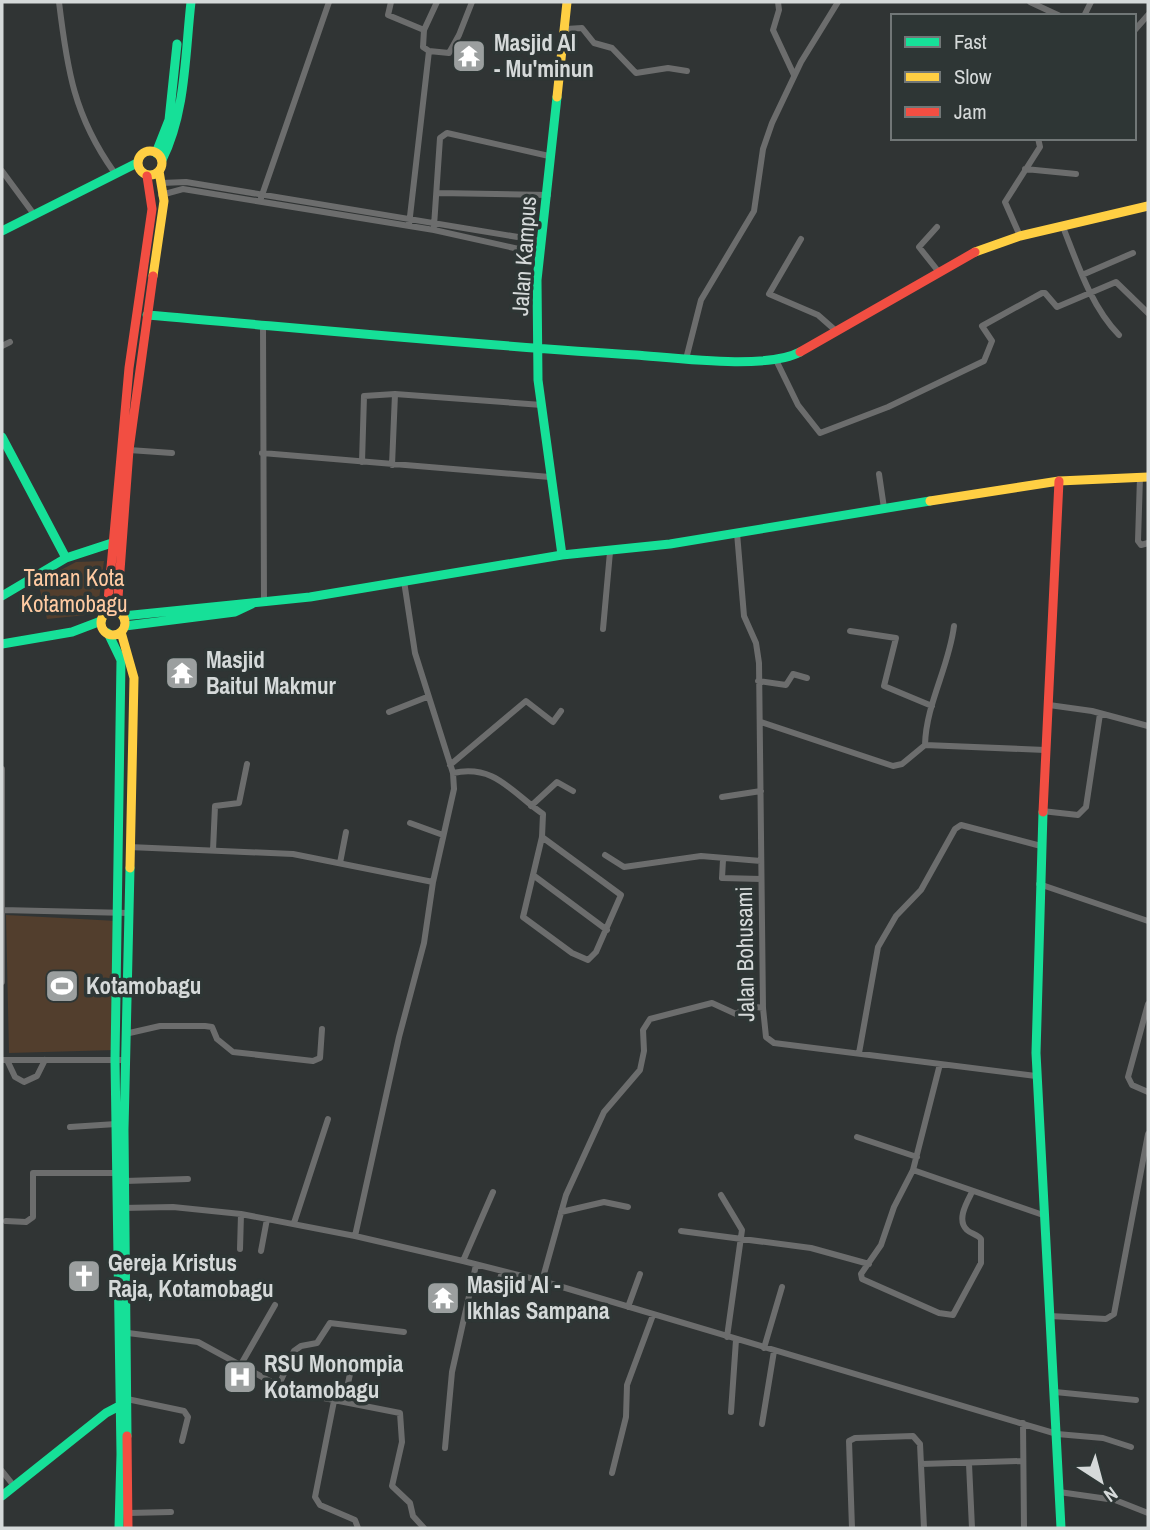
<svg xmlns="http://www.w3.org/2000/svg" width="1150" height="1530" font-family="'Archivo Narrow',sans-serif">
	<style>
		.green { fill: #523e2d }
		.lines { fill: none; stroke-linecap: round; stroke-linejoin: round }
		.street { stroke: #6c6d6d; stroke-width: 6 }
		.fast { stroke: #16e098; stroke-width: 9 }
		.slow { stroke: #ffcf43; stroke-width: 9 }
		.jam { stroke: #f24e42; stroke-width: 9 }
		.labels { text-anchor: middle; stroke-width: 7; stroke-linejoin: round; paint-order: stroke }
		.poi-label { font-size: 23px; font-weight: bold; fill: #d5d9d9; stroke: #2e3635; text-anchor: start }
		.street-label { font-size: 23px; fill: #d5d9d9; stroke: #2e3635 }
		.park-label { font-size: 23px; fill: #ffcba2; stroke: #2e3635 }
	</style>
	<rect width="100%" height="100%" fill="#303434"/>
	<path class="green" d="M104,561L98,607L86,615L47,619L38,582L76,562Z
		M6,915L117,921L116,1050L9,1053Z"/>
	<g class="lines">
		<path class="street" d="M59,2C67,69 74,116 114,172
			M391,2L388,15L424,30L423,47L429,51
			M778,2L779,10L773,30L794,75
			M1030,2L1060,16
			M1084,16L1091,2
			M566,29L582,28L594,43L612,48L636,73L668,68L687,71
			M424,30L437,2
			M1134,31L1148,15
			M1025,169L1076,174
			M2,171L33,213
			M161,183L186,182L542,241
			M438,193L548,195
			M161,195L183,189L434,230L541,254
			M261,198L329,2
			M409,225L429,51L449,53L459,35L472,2
			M434,226L440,138L447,133L549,156
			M937,227L919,247L938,271
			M1063,227C1078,265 1091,306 1119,335
			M1020,236L1005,202L1040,147L1038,138
			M801,239L769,294L818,315L835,330
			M1082,275L1133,253
			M263,326L264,602
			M2,346L10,342
			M686,359L701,300L754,211L763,149L772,123L801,62L838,2
			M776,360L798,405L820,433L888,407L984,361L992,341L982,326L1042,293H1045L1057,307L1116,282L1148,313
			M129,450L172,453
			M262,453L550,477
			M362,462L364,396L395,394
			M392,465L395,394L542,405
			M879,474L884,508
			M1140,477L1138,541L1141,545L1148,543
			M737,533L744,616L756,643L759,663L763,1008L766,1037L774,1043L1036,1076
			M603,629L610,552
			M850,631L896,638L884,686L932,706
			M758,681L786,685L793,674L807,678
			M1049,705L1092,711L1148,726
			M389,712L427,697
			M761,722L893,766L902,764L925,745L1045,750
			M925,745C926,704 949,667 954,626
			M450,765L526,701L553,722L561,711
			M2,769V982
			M453,773C495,764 511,792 543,814L542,837L523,917L572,953L588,960L596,952L621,895L542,837
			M722,797L761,791
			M531,806L557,782L573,791
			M1042,811L1078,815L1086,807L1100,714
			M410,823L443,835
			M129,847L293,854L433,882
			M213,850L215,806L239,803L247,764
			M605,855L624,867L701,856L761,861
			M723,860L722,878L761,879
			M340,863L346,832
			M533,875L607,930
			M1039,884L1148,921
			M2,910L129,913
			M1148,1004L1128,1077L1132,1085L1148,1092
			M125,1034L160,1026H205L212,1027L217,1039L233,1052L313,1061L320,1058L322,1029
			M859,1053L878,947L896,916L921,890L955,829L961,825L1041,846
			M2,1060H124
			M7,1060L15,1077L24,1082L37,1076L45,1060
			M940,1064L913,1170L894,1207L881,1245L861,1274L862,1279L939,1313L953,1315L981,1263V1239C977,1234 971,1234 967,1230C956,1220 967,1202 972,1192
			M70,1127L116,1124
			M857,1137L917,1157
			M913,1170L1046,1216
			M125,1181L188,1179
			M721,1195L742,1230L727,1337
			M122,1208L173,1207L241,1214L355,1236L463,1261L542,1281L1057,1434L1103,1438L1131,1447
			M561,1212L604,1202L628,1207
			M6,1221L26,1222L33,1217V1173H116
			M294,1223L328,1119
			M681,1231L811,1248L869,1264
			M355,1236L399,1037L424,943L433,882L454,789L453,773L415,653L404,581
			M240,1249L241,1214
			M261,1251L267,1219
			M463,1261L493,1192
			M126,1268L165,1267
			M542,1281L566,1195L604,1112L640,1070L644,1051L643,1030L650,1019L712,1003L736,1014L749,1006L763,1008
			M496,1293L502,1272
			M628,1307L640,1274
			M1050,1316L1106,1319L1114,1314L1148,1134
			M128,1333L198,1342L288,1391L400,1413L402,1442L392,1486L410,1503L413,1516L424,1528
			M764,1348L782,1287
			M240,1366L275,1305
			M278,1387L294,1351L301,1346L317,1343L330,1323L404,1332
			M1055,1392L1136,1400
			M127,1399L184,1411L188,1417L182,1441
			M334,1401L315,1497L320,1505L355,1520L358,1528
			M344,1402L350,1374
			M731,1412L736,1340
			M1023,1423L1024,1528
			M762,1424L774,1351
			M445,1448L452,1372L476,1265
			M921,1464L1022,1461
			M969,1464L972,1528
			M2,1471L14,1486
			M612,1473L626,1417L627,1385L653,1315
			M1059,1492L1115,1500L1148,1513
			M128,1513L171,1512
			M852,1528L849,1441L855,1438L913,1436L920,1444L924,1528"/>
		<path class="fast" d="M557,97L537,280L538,380L562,555
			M156,153L169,120L177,44
			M162,160C186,112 185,54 191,2
			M2,231L137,163
			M147,315C310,329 473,345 636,355C676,358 767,370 800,352
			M2,437L66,558
			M2,596L66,558L121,540
			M123,616L310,597L562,555L670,544L930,501
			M125,626L235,612L252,604
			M108,633L121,660L115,1060L121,1454L119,1528
			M2,644L72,632L101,621
			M1043,812L1036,1053L1061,1528
			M127,1436L124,1130L130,868
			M2,1496L106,1413L125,1403"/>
		<path class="slow" d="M557,97L567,2
			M138 163a12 12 0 1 1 24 0a12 12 0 1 1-24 0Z
			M975,252L1020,236L1148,206
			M153,276L164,201L159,171
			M930,501L1059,481L1148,477
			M101 623a12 12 0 1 1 24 0a12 12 0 1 1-24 0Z
			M121,632L134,678L130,868"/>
		<path class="jam" d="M800,352L975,252
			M117,611L129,450L153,276
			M107,612L129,368L152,209L147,176
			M1043,812L1059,481
			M127,1436L128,1528"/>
	</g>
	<defs>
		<g id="temple-square" transform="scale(1.75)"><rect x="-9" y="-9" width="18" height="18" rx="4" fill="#9b9f9f" stroke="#2e3635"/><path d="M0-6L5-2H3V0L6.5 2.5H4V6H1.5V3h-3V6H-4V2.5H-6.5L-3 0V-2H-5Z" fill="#fff"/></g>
		<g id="stadium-square" transform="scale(1.75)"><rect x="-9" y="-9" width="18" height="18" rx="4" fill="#9b9f9f" stroke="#2e3635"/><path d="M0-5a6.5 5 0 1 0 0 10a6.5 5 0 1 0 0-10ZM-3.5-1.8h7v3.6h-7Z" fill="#fff"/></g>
		<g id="church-square" transform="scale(1.75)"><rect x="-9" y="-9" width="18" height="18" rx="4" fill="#9b9f9f" stroke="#2e3635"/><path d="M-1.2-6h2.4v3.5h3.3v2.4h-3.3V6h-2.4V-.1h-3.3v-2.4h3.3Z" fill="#fff"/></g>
		<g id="hospital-square" transform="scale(1.75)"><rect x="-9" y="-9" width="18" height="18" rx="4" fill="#9b9f9f" stroke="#2e3635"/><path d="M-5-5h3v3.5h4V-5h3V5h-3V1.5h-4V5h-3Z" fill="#fff"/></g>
	</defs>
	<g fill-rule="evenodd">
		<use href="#temple-square" x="469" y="56"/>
		<use href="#temple-square" x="182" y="673"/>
		<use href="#stadium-square" x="62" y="986"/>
		<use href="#church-square" x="84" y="1276"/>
		<use href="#temple-square" x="443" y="1298"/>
		<use href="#hospital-square" x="240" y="1377"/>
	</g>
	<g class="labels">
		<g class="poi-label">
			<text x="494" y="51">Masjid Al<tspan x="494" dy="26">- Mu'minun</tspan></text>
			<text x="206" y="668">Masjid<tspan x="206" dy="26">Baitul Makmur</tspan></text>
			<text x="86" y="994">Kotamobagu</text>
			<text x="108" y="1271">Gereja Kristus<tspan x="108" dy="26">Raja, Kotamobagu</tspan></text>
			<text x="467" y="1293">Masjid Al -<tspan x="467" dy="26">Ikhlas Sampana</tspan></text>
			<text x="264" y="1372">RSU Monompia<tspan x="264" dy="26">Kotamobagu</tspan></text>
		</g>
		<g class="street-label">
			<text transform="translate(524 256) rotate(-86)" y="8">Jalan Kampus</text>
			<text transform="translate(745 954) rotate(-91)" y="8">Jalan Bohusami</text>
		</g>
		<g class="park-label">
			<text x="74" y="586">Taman Kota<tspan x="74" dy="26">Kotamobagu</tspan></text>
		</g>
	</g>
	<rect width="1150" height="1530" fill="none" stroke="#d5d9d9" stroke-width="7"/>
	<rect x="891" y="14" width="245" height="126" fill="#2e3635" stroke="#717777" stroke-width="2"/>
	<rect x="905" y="37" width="35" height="10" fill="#16e098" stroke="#717777" stroke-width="2"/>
	<text x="954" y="49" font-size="21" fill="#d5d9d9">Fast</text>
	<rect x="905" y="72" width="35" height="10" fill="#ffcf43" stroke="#717777" stroke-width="2"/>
	<text x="954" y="84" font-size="21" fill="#d5d9d9">Slow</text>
	<rect x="905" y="107" width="35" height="10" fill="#f24e42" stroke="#717777" stroke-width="2"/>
	<text x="954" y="119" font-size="21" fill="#d5d9d9">Jam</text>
	<g transform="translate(1101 1481) rotate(144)" stroke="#2e3635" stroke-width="5" paint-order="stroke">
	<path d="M0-5L12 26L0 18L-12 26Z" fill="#d5d9d9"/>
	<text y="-10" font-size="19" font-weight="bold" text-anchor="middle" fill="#d5d9d9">N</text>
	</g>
</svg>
